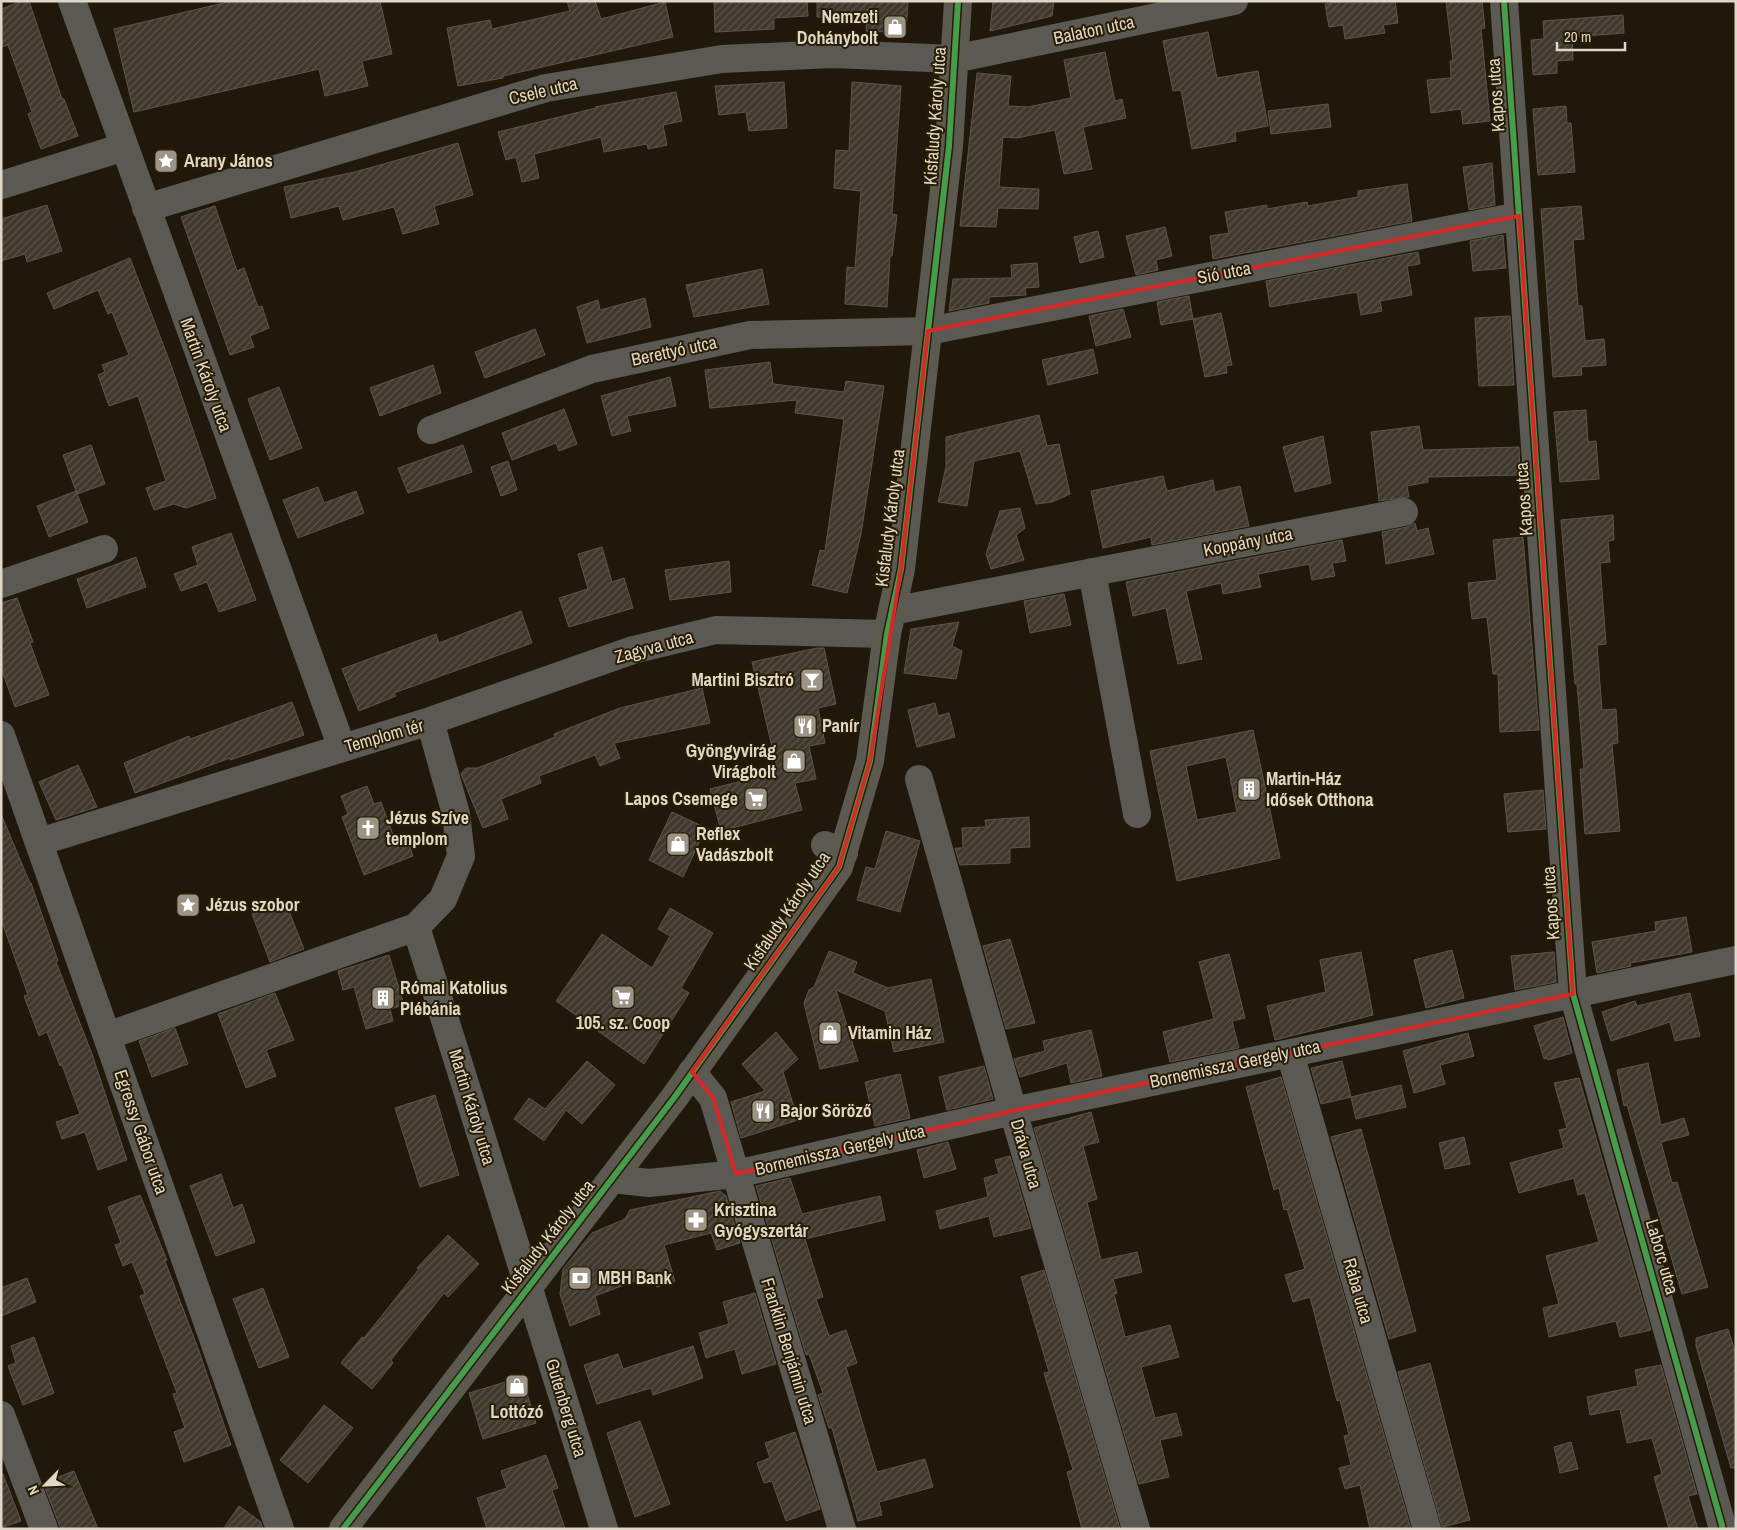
<svg xmlns="http://www.w3.org/2000/svg" width="1737" height="1530" font-family="'Archivo Narrow',sans-serif">
	<style>
		.building { fill: url(#building-hatch); stroke: #5d554a; fill-rule: evenodd }
		.lines { fill: none; stroke-linecap: round; stroke-linejoin: round }
		.minor { stroke: #5b5953; stroke-width: 28 }
		.major { stroke: #5c5950; stroke-width: 28 }
		.cycleway-casing { stroke: #281c03; stroke-width: 9 }
		.cycleway { stroke: #469c4c; stroke-width: 6 }
		.marked { fill: none; stroke: #d62828; stroke-width: 4; stroke-linejoin: round }
		.labels { text-anchor: middle; stroke-width: 4; stroke-linejoin: round; paint-order: stroke }
		.poi-label { font-size: 18px; font-weight: bold; fill: #dfd7c8; stroke: #281c03; text-anchor: start }
		.street-label { font-size: 18px; fill: #dfd7c8; stroke: #281c03 }
	</style>
	<defs>
		<pattern id="building-hatch" width="6" height="6" patternUnits="userSpaceOnUse" patternTransform="scale(1.25)"><rect width="6" height="6" fill="#3f382d"/><path d="M-1 1l2-2M0 6l6-6M5 7l2-2" fill="none" stroke="#5a544a"/></pattern>
	</defs>
	<rect width="100%" height="100%" fill="#20190b"/>
	<path class="building" d="M22,1H29L62,99H64L78,136L41,149L28,114L32,112L8,45L1,47V9Z
		M232,1H380L392,54L362,61L368,86L325,96L319,69L134,112L114,29Z
		M567,1H595L601,19L665,2L673,37L503,76V78L458,86L447,28L490,20L492,29L570,11Z
		M714,1H807L808,16L774,18V29L715,32Z
		M817,1H908L906,33L866,31L867,18L817,17Z
		M993,1H1054L1052,16L990,31Z
		M1341,1H1395L1398,23L1383,25L1385,33L1345,39L1343,25L1329,27L1325,4Z
		M1446,1H1482L1485,28L1481,29L1490,121L1463,124L1461,109L1431,113L1427,80L1451,78L1450,61H1453Z
		M1623,15L1624,33L1572,37L1573,60L1557,61V73L1533,75L1531,40L1544,39L1543,21Z
		M1208,32L1217,78L1258,71L1268,126L1235,132L1236,141L1192,149L1181,90L1173,91L1163,41Z
		M1105,52L1115,101L1122,99L1126,118L1083,127L1092,169L1064,174L1055,130L1017,138L1003,137L999,187L1039,189L1038,209L998,208L996,227L960,226L977,73L1011,76L1008,106L1028,107L1071,98L1064,60Z
		M784,82L787,128L749,131L746,112L719,115L715,86Z
		M852,82L901,86L892,214L897,215L892,256H890L887,307L845,304L847,267L855,268L861,191L834,188L836,150L849,151Z
		M676,92L682,121L663,125L667,145L648,149L647,144L604,152L601,137L534,154L539,178L522,182L516,157L506,160L498,132L596,108L595,107Z
		M1328,104L1331,127L1271,134L1268,111Z
		M1566,106L1567,123H1571L1575,172L1538,175L1533,109Z
		M458,143L473,195L434,206L439,224L403,234L394,207L343,220L339,206L291,218L284,187L355,172Z
		M1492,163L1495,205L1469,210L1463,167Z
		M1407,184L1412,221L1213,259L1210,236L1229,233L1225,212L1267,205V209L1307,202L1308,206L1358,197V191Z
		M47,205L62,251L27,262L25,254L1,261V219Z
		M215,206L237,271L244,268L258,307L262,306L269,328L250,336L254,347L230,355L181,217Z
		M1581,206L1584,239L1573,240L1578,306H1582L1585,341L1604,339L1606,365L1581,367L1582,375L1553,377L1541,209Z
		M1165,227L1172,256L1156,260L1158,270L1136,275L1126,236Z
		M1098,231L1104,257L1080,263L1074,237Z
		M1503,235L1506,268L1473,271L1470,241Z
		M1418,252L1420,264L1407,266L1412,295L1380,301L1382,311L1361,315L1357,292L1270,307L1266,281Z
		M130,258L171,365L216,498L186,508L174,504L154,510L146,488L166,481L138,396L109,406L98,375L105,372L102,365L129,355L112,312L108,314L98,290L54,309L47,293Z
		M1037,263L1039,287L1025,288L1026,295L989,297V303L949,311L953,279L1012,278L1011,265Z
		M762,269L769,304L694,317L686,285Z
		M1189,296L1193,319L1161,325L1157,302Z
		M645,298L651,327L587,343L577,307L598,300L600,310Z
		M1123,309L1131,337L1096,346L1089,316Z
		M1221,313L1232,365L1226,366L1227,373L1205,377L1193,319Z
		M1510,316L1514,385L1479,386L1475,318Z
		M535,329L545,355L485,378L475,352Z
		M1093,349L1098,373L1048,385L1042,360Z
		M770,362L773,384L844,392L846,381L884,386L861,534L847,593L812,585L820,550L825,551L844,419L795,413L797,400L710,408L705,370Z
		M433,365L441,393L380,416L370,388Z
		M670,377L676,406L627,416L631,431L612,436L601,396Z
		M279,387L302,448L270,460L248,399Z
		M564,409L577,444L559,451L556,443L512,460L502,433Z
		M1586,410L1588,442L1596,441L1599,479L1560,482L1554,412Z
		M1039,415L1047,446L1059,444L1070,494L1052,502L1036,504L1020,451L974,461L967,506L938,502L946,467V437Z
		M1419,426L1423,450L1519,447L1520,475L1428,477V482L1407,486L1409,497L1379,501L1371,432Z
		M1323,436L1331,483L1295,492L1283,447Z
		M91,445L105,484L77,494L63,455Z
		M463,445L472,472L408,493L398,468Z
		M508,461L517,490L501,496L491,467Z
		M1163,476L1167,491L1213,480L1215,492L1240,486L1249,526L1152,545L1151,537L1103,548L1091,491Z
		M318,487L324,503L356,491L364,513L298,538L283,500Z
		M76,491L88,522L49,537L37,506Z
		M1020,508L1025,528L1016,535L1024,560L991,569L986,554L1000,511Z
		M1613,515L1614,540L1608,541L1610,562L1600,563L1606,644L1597,645L1602,710L1616,709L1618,743L1612,744L1620,831L1585,834L1580,769H1584L1577,684H1575L1561,520Z
		M1415,523L1417,531L1428,528L1434,554L1386,564L1382,532L1407,527Z
		M231,533L256,600L219,612L207,582L181,591L174,574L198,565L192,547Z
		M1523,537L1539,730L1500,732L1498,674H1493L1487,617L1472,619L1468,583L1497,580L1493,540Z
		M1342,540L1346,561L1332,563L1335,576L1312,580L1309,564L1258,574L1261,587L1223,594L1221,583L1186,591L1202,659L1178,664L1166,608L1133,616L1126,582Z
		M602,547L612,582L624,578L633,608L569,627L559,598L588,589L578,554Z
		M136,557L146,587L87,608L77,579Z
		M729,561L731,592L670,600L665,570Z
		M1064,594L1071,625L1030,633L1024,601Z
		M17,598L33,642L30,643L49,695L15,707L1,668V603Z
		M521,611L532,643L394,693L396,696L359,711L342,669L436,634L439,643Z
		M959,622L952,646L962,651L956,679L904,673L911,629Z
		M817,648H824L836,704L818,708L825,743L809,746L816,779L795,783L802,810L721,831L710,789L778,772L752,662Z
		M702,688L710,723L614,743L620,758L600,766L595,755L539,776L541,783L501,799L508,819L483,828L461,774L466,768H477L496,761L555,737L554,734L620,708Z
		M292,702L304,735L230,760V758L135,793L124,763L189,736L190,739Z
		M935,703L938,716L949,713L955,737L917,747L908,710Z
		M1253,730L1280,858L1177,881L1150,751ZM1226,757L1237,812L1197,820L1186,766Z
		M78,765L97,807L56,820L39,782Z
		M367,786L374,804L381,802L396,843L407,839L413,856L364,875L342,817L348,814L341,796Z
		M1543,790L1546,829L1508,832L1504,794Z
		M672,812L706,828L683,877L649,860Z
		M1,814L30,883H31L58,961L56,962L92,1054L127,1160L98,1170L85,1132L62,1139L56,1122L80,1114L62,1065L60,1066L47,1032L39,1036L24,996L28,995L1,919Z
		M1029,817L1030,847L1010,848V863L960,865L955,848H963L962,828L986,827L985,820Z
		M886,831L920,841L900,912L857,900L866,867L875,869Z
		M285,901L304,949L270,962L252,914Z
		M670,908L713,933L681,988L689,993L644,1064L556,1001L602,934L652,968L670,936L658,929Z
		M1686,917L1692,952L1630,963L1631,966L1597,973L1592,942L1656,931L1655,922Z
		M1010,939L1035,1023L1006,1029L983,946Z
		M1452,950L1464,998L1426,1008L1414,960Z
		M829,951L857,962L853,973L888,988L931,979L944,1042L894,1052L885,1011L836,990L858,1061L820,1069L804,1003L809,990L814,987Z
		M1361,952L1373,1015L1275,1040L1267,1006L1326,992L1320,960Z
		M1554,952L1556,982L1515,990L1511,956Z
		M1229,954L1245,1018L1232,1021L1239,1048L1170,1062L1163,1032L1214,1019L1199,962Z
		M389,955L404,1005L390,1009L393,1021L366,1029L354,987L343,990L338,971Z
		M275,993L294,1040L266,1050L276,1076L246,1088L218,1014Z
		M1690,993L1700,1036L1675,1041L1670,1022L1611,1041L1602,1012L1635,1001L1637,1006Z
		M1563,1017L1572,1053L1548,1060L1547,1058L1544,1059L1534,1026Z
		M175,1028L188,1064L152,1077L139,1041Z
		M1091,1030L1102,1076L1071,1083L1067,1063L1020,1077L1014,1059L1045,1051L1043,1041Z
		M776,1032L798,1059L783,1072L798,1120L741,1138L731,1102L765,1091L742,1064Z
		M1468,1033L1474,1056L1440,1065L1445,1084L1414,1093L1403,1051Z
		M587,1061L615,1085L582,1124L566,1110L544,1141L514,1119L529,1098L545,1109Z
		M1342,1061L1351,1097L1321,1104L1311,1068Z
		M1648,1063L1661,1125L1684,1118L1689,1135L1661,1142L1672,1183L1677,1182L1708,1287L1682,1294L1627,1105L1624,1106L1617,1070Z
		M984,1066L993,1099L947,1110L939,1077Z
		M900,1074L910,1118L875,1126L865,1082Z
		M1281,1077L1411,1529H1370L1360,1485L1345,1489L1339,1468L1351,1465L1344,1436L1349,1435L1340,1400L1337,1401L1310,1297L1293,1302L1285,1275L1305,1269L1287,1209L1284,1210L1279,1188L1274,1190L1246,1087Z
		M1579,1078L1651,1330L1620,1337L1616,1321L1549,1337L1543,1308L1559,1304L1546,1256L1599,1242L1585,1193L1578,1195L1574,1178L1519,1193L1510,1163L1564,1148L1559,1130L1567,1128L1554,1083Z
		M1401,1085L1406,1107L1356,1119L1351,1097Z
		M435,1095L459,1175L420,1187L395,1108Z
		M1091,1112L1099,1142L1083,1146L1097,1199L1087,1202L1101,1260L1137,1252L1142,1272L1113,1279L1117,1293L1114,1294L1125,1337L1170,1325L1179,1357L1141,1367L1155,1418L1176,1413L1182,1435L1160,1440L1169,1477L1139,1484L1034,1128Z
		M1361,1129L1416,1331L1389,1339L1331,1137Z
		M1464,1137L1470,1164L1445,1169L1439,1143Z
		M948,1142L956,1169L924,1178L917,1150Z
		M1010,1156L1031,1228L994,1237L989,1216L940,1229L936,1211L988,1197L984,1178L999,1174L995,1160Z
		M221,1174L233,1208L242,1204L255,1242L216,1256L190,1186Z
		M790,1178L802,1214L880,1196L885,1220L805,1239L823,1297L816,1299L829,1336L846,1330L857,1363L846,1367L877,1472L925,1459L933,1487L879,1502L882,1515L858,1521L832,1428H829L818,1395L823,1393L809,1354L806,1355L756,1186Z
		M720,1191L726,1196L740,1243L717,1250L711,1233L664,1245L675,1281L657,1287L653,1274L595,1296L600,1314L570,1326L560,1294L563,1269L592,1233L625,1219L630,1210Z
		M140,1195L167,1260L165,1261L199,1351L231,1445L184,1462L174,1432L185,1428L173,1394L177,1393L140,1296L145,1294L132,1262L123,1266L115,1245L121,1243L108,1207Z
		M448,1235L479,1264L448,1297L444,1293L391,1360L393,1363L372,1389L341,1363L362,1337L364,1338L419,1269L417,1268Z
		M1044,1270L1120,1529H1082L1067,1472L1073,1470L1044,1373L1049,1372L1021,1277Z
		M27,1278L36,1302L1,1316V1288Z
		M263,1288L289,1357L259,1368L233,1299Z
		M755,1293L776,1364L742,1374L735,1349L706,1358L699,1333L729,1324L723,1302Z
		M1728,1329L1736,1355V1468H1731L1696,1346V1338Z
		M34,1337L54,1393L23,1405L8,1366L16,1363L11,1346Z
		M693,1346L703,1378L653,1395L651,1388L597,1404L584,1365L618,1354L623,1369Z
		M1430,1363L1470,1520L1442,1527L1398,1372Z
		M1661,1365L1697,1494L1688,1496L1698,1529H1669L1654,1477L1662,1474L1652,1438L1627,1443L1620,1409L1590,1415L1587,1397L1638,1386L1635,1370Z
		M522,1377L536,1423L483,1439L469,1393Z
		M324,1405L353,1428L308,1483L280,1460Z
		M640,1421L670,1504L635,1517L607,1433Z
		M795,1432L820,1509L786,1521L772,1481L764,1483L757,1463L770,1458L765,1443Z
		M1571,1442L1578,1469L1560,1473L1554,1447Z
		M546,1455L558,1488L552,1490L565,1529H487L477,1498L507,1488L501,1471Z
		M74,1471L98,1529H61L59,1524L43,1483Z
		M3,1474L21,1521L1,1528V1475Z
		M239,1506L261,1522L263,1529H223Z"/>
	<g class="lines">
		<path class="minor" d="M72,1L342,748
			M1504,1L1573,994L1723,1529
			M1,185L124,147
			M146,208L546,88L722,59L833,54L954,59L1234,1
			M431,430L592,369L750,335L928,331L1519,216
			M1092,572L1137,814
			M1,584L104,549
			M892,611L1404,512
			M1,735L280,1529
			M919,779L1013,1111L1136,1529
			M39,842L430,721L633,650L716,630L887,634
			M825,845L844,853
			M416,927L604,1529
			M107,1036L416,927L443,899L461,856L456,814L430,721
			M1290,1053L1427,1529
			M692,1072L713,1098L842,1529
			M612,1179L649,1183L736,1174L1013,1111L1736,960
			M1,1415L44,1529"/>
		<path class="major" d="M343,1529L674,1098L839,867L870,761L887,634L901,569L949,146L958,1"/>
		<g class="cycleway-casing">
			<path id="cycleway" d="M1504,1L1573,994L1723,1529
				M343,1529L674,1098L839,867L870,761L887,634L901,569L949,146L958,1"/>
		</g>
		<use href="#cycleway" class="cycleway"/>
	</g>
	<path class="marked" d="M1519,216L1573,994L1013,1111L736,1174L713,1098L692,1072L839,867L870,761L901,569L928,331Z"/>
	<defs>
		<g id="shop-square" transform="scale(1.25)"><rect x="-9" y="-9" width="18" height="18" rx="4" fill="#9c9486" stroke="#281c03"/><path d="M-5-2.5h2.3a2.7 3.5 0 0 1 5.4 0H5L5.5 6h-11ZM-1.5-2.5h3a1.5 2.3 0 0 0-3 0Z" fill="#fff"/></g>
		<g id="sight-square" transform="scale(1.25)"><rect x="-9" y="-9" width="18" height="18" rx="4" fill="#9c9486" stroke="#281c03"/><path d="M0-6L1.8-2.2L6-1.7L2.9 1.2L3.7 5.4L0 3.3L-3.7 5.4L-2.9 1.2L-6-1.7L-1.8-2.2Z" fill="#fff"/></g>
		<g id="bar-square" transform="scale(1.25)"><rect x="-9" y="-9" width="18" height="18" rx="4" fill="#9c9486" stroke="#281c03"/><path d="M-6-5H6L.8 .8V4.5H3.5V6h-7V4.5H-.8V.8Z" fill="#fff"/></g>
		<g id="restaurant-square" transform="scale(1.25)"><rect x="-9" y="-9" width="18" height="18" rx="4" fill="#9c9486" stroke="#281c03"/><path d="M-5-6h1v4h1v-4h1v4h1v-4h1v5L-1.5 .5V6h-2V.5L-5-1ZM5-6V6H3V1.5H1.5Q1.5-4 5-6Z" fill="#fff"/></g>
		<g id="building-square" transform="scale(1.25)"><rect x="-9" y="-9" width="18" height="18" rx="4" fill="#9c9486" stroke="#281c03"/><path d="M-4-6H4V6H1V3H-1V6H-4ZM-2.5-4.3h1.7v1.8h-1.7ZM.8-4.3h1.7v1.8H.8ZM-2.5-1h1.7V.8h-1.7ZM.8-1h1.7V.8H.8Z" fill="#fff"/></g>
		<g id="supermarket-square" transform="scale(1.25)"><rect x="-9" y="-9" width="18" height="18" rx="4" fill="#9c9486" stroke="#281c03"/><path d="M-6-5.5h2.5l.6 2H6L4.5 2H-2.5L-4.4-4H-6ZM-1.5 3.2a1.3 1.3 0 1 0 .1 0ZM3 3.2a1.3 1.3 0 1 0 .1 0Z" fill="#fff"/></g>
		<g id="church-square" transform="scale(1.25)"><rect x="-9" y="-9" width="18" height="18" rx="4" fill="#9c9486" stroke="#281c03"/><path d="M-1.2-6h2.4v3.5h3.3v2.4h-3.3V6h-2.4V-.1h-3.3v-2.4h3.3Z" fill="#fff"/></g>
		<g id="pharmacy-square" transform="scale(1.25)"><rect x="-9" y="-9" width="18" height="18" rx="4" fill="#9c9486" stroke="#281c03"/><path d="M-2-6h4v4h4v4h-4v4h-4v-4h-4v-4h4Z" fill="#fff"/></g>
		<g id="bank-square" transform="scale(1.25)"><rect x="-9" y="-9" width="18" height="18" rx="4" fill="#9c9486" stroke="#281c03"/><path d="M-6-4H6V4H-6ZM0-2.3a2.3 2.3 0 1 0 0 4.6a2.3 2.3 0 1 0 0-4.6Z" fill="#fff"/></g>
	</defs>
	<g fill-rule="evenodd">
		<use href="#shop-square" x="895" y="27"/>
		<use href="#sight-square" x="166" y="161"/>
		<use href="#bar-square" x="812" y="680"/>
		<use href="#restaurant-square" x="805" y="726"/>
		<use href="#shop-square" x="794" y="761"/>
		<use href="#building-square" x="1249" y="789"/>
		<use href="#supermarket-square" x="756" y="799"/>
		<use href="#church-square" x="368" y="828"/>
		<use href="#shop-square" x="678" y="844"/>
		<use href="#sight-square" x="188" y="905"/>
		<use href="#supermarket-square" x="623" y="997"/>
		<use href="#building-square" x="383" y="998"/>
		<use href="#shop-square" x="830" y="1033"/>
		<use href="#restaurant-square" x="763" y="1111"/>
		<use href="#pharmacy-square" x="696" y="1220"/>
		<use href="#bank-square" x="580" y="1278"/>
		<use href="#shop-square" x="517" y="1386"/>
	</g>
	<g class="labels">
		<g class="poi-label">
			<text x="878" y="23" text-anchor="end">Nemzeti<tspan x="878" dy="21">Dohánybolt</tspan></text>
			<text x="184" y="167">Arany János</text>
			<text x="794" y="686" text-anchor="end">Martini Bisztró</text>
			<text x="822" y="732">Panír</text>
			<text x="776" y="757" text-anchor="end">Gyöngyvirág<tspan x="776" dy="21">Virágbolt</tspan></text>
			<text x="1266" y="785">Martin-Ház<tspan x="1266" dy="21">Idősek Otthona</tspan></text>
			<text x="738" y="805" text-anchor="end">Lapos Csemege</text>
			<text x="386" y="824">Jézus Szíve<tspan x="386" dy="21">templom</tspan></text>
			<text x="696" y="840">Reflex<tspan x="696" dy="21">Vadászbolt</tspan></text>
			<text x="206" y="911">Jézus szobor</text>
			<text x="400" y="994">Római Katolius<tspan x="400" dy="21">Plébánia</tspan></text>
			<text x="623" y="1029" text-anchor="middle">105. sz. Coop</text>
			<text x="848" y="1039">Vitamin Ház</text>
			<text x="780" y="1117">Bajor Söröző</text>
			<text x="714" y="1216">Krisztina<tspan x="714" dy="21">Gyógyszertár</tspan></text>
			<text x="598" y="1284">MBH Bank</text>
			<text x="517" y="1418" text-anchor="middle">Lottózó</text>
		</g>
		<g class="street-label">
			<text transform="translate(1094 30) rotate(-12)" y="6">Balaton utca</text>
			<text transform="translate(543 91) rotate(-13)" y="6">Csele utca</text>
			<text transform="translate(1496 95) rotate(-94)" y="6">Kapos utca</text>
			<text transform="translate(935 116) rotate(-86)" y="6">Kisfaludy Károly utca</text>
			<text transform="translate(1224 273) rotate(-11)" y="6">Sió utca</text>
			<text transform="translate(674 351) rotate(-12)" y="6">Berettyó utca</text>
			<text transform="translate(206 375) rotate(70)" y="6">Martin Károly utca</text>
			<text transform="translate(1524 499) rotate(-94)" y="6">Kapos utca</text>
			<text transform="translate(890 518) rotate(-83)" y="6">Kisfaludy Károly utca</text>
			<text transform="translate(1248 542) rotate(-11)" y="6">Koppány utca</text>
			<text transform="translate(654 647) rotate(-15)" y="6">Zagyva utca</text>
			<text transform="translate(384 736) rotate(-16)" y="6">Templom tér</text>
			<text transform="translate(1551 903) rotate(-94)" y="6">Kapos utca</text>
			<text transform="translate(787 911) rotate(-56)" y="6">Kisfaludy Károly utca</text>
			<text transform="translate(1235 1064) rotate(-12)" y="6">Bornemissza Gergely utca</text>
			<text transform="translate(472 1107) rotate(73)" y="6">Martin Károly utca</text>
			<text transform="translate(141 1132) rotate(71)" y="6">Egressy Gábor utca</text>
			<text transform="translate(840 1150) rotate(-13)" y="6">Bornemissza Gergely utca</text>
			<text transform="translate(1026 1154) rotate(74)" y="6">Dráva utca</text>
			<text transform="translate(548 1237) rotate(-52)" y="6">Kisfaludy Károly utca</text>
			<text transform="translate(1662 1257) rotate(74)" y="6">Laborc utca</text>
			<text transform="translate(1358 1291) rotate(74)" y="6">Rába utca</text>
			<text transform="translate(789 1351) rotate(73)" y="6">Franklin Benjámin utca</text>
			<text transform="translate(566 1408) rotate(73)" y="6">Gutenberg utca</text>
		</g>
	</g>
	<rect width="1737" height="1530" fill="none" stroke="#dfd7c8" stroke-width="5"/>
	<g transform="translate(45 1485) rotate(246)" stroke="#281c03" stroke-width="4" paint-order="stroke">
	<path d="M0-4L9 19L0 12L-9 19Z" fill="#dfd7c8"/>
	<text y="-8" font-size="14" font-weight="bold" text-anchor="middle" fill="#dfd7c8">N</text>
	</g>
	<path d="M1557 42v8h68v-8" fill="none" stroke="#dfd7c8" stroke-width="2.5"/>
	<text x="1564" y="42" font-size="15" fill="#dfd7c8" stroke="#281c03" stroke-width="4" paint-order="stroke">20 m</text>
</svg>
